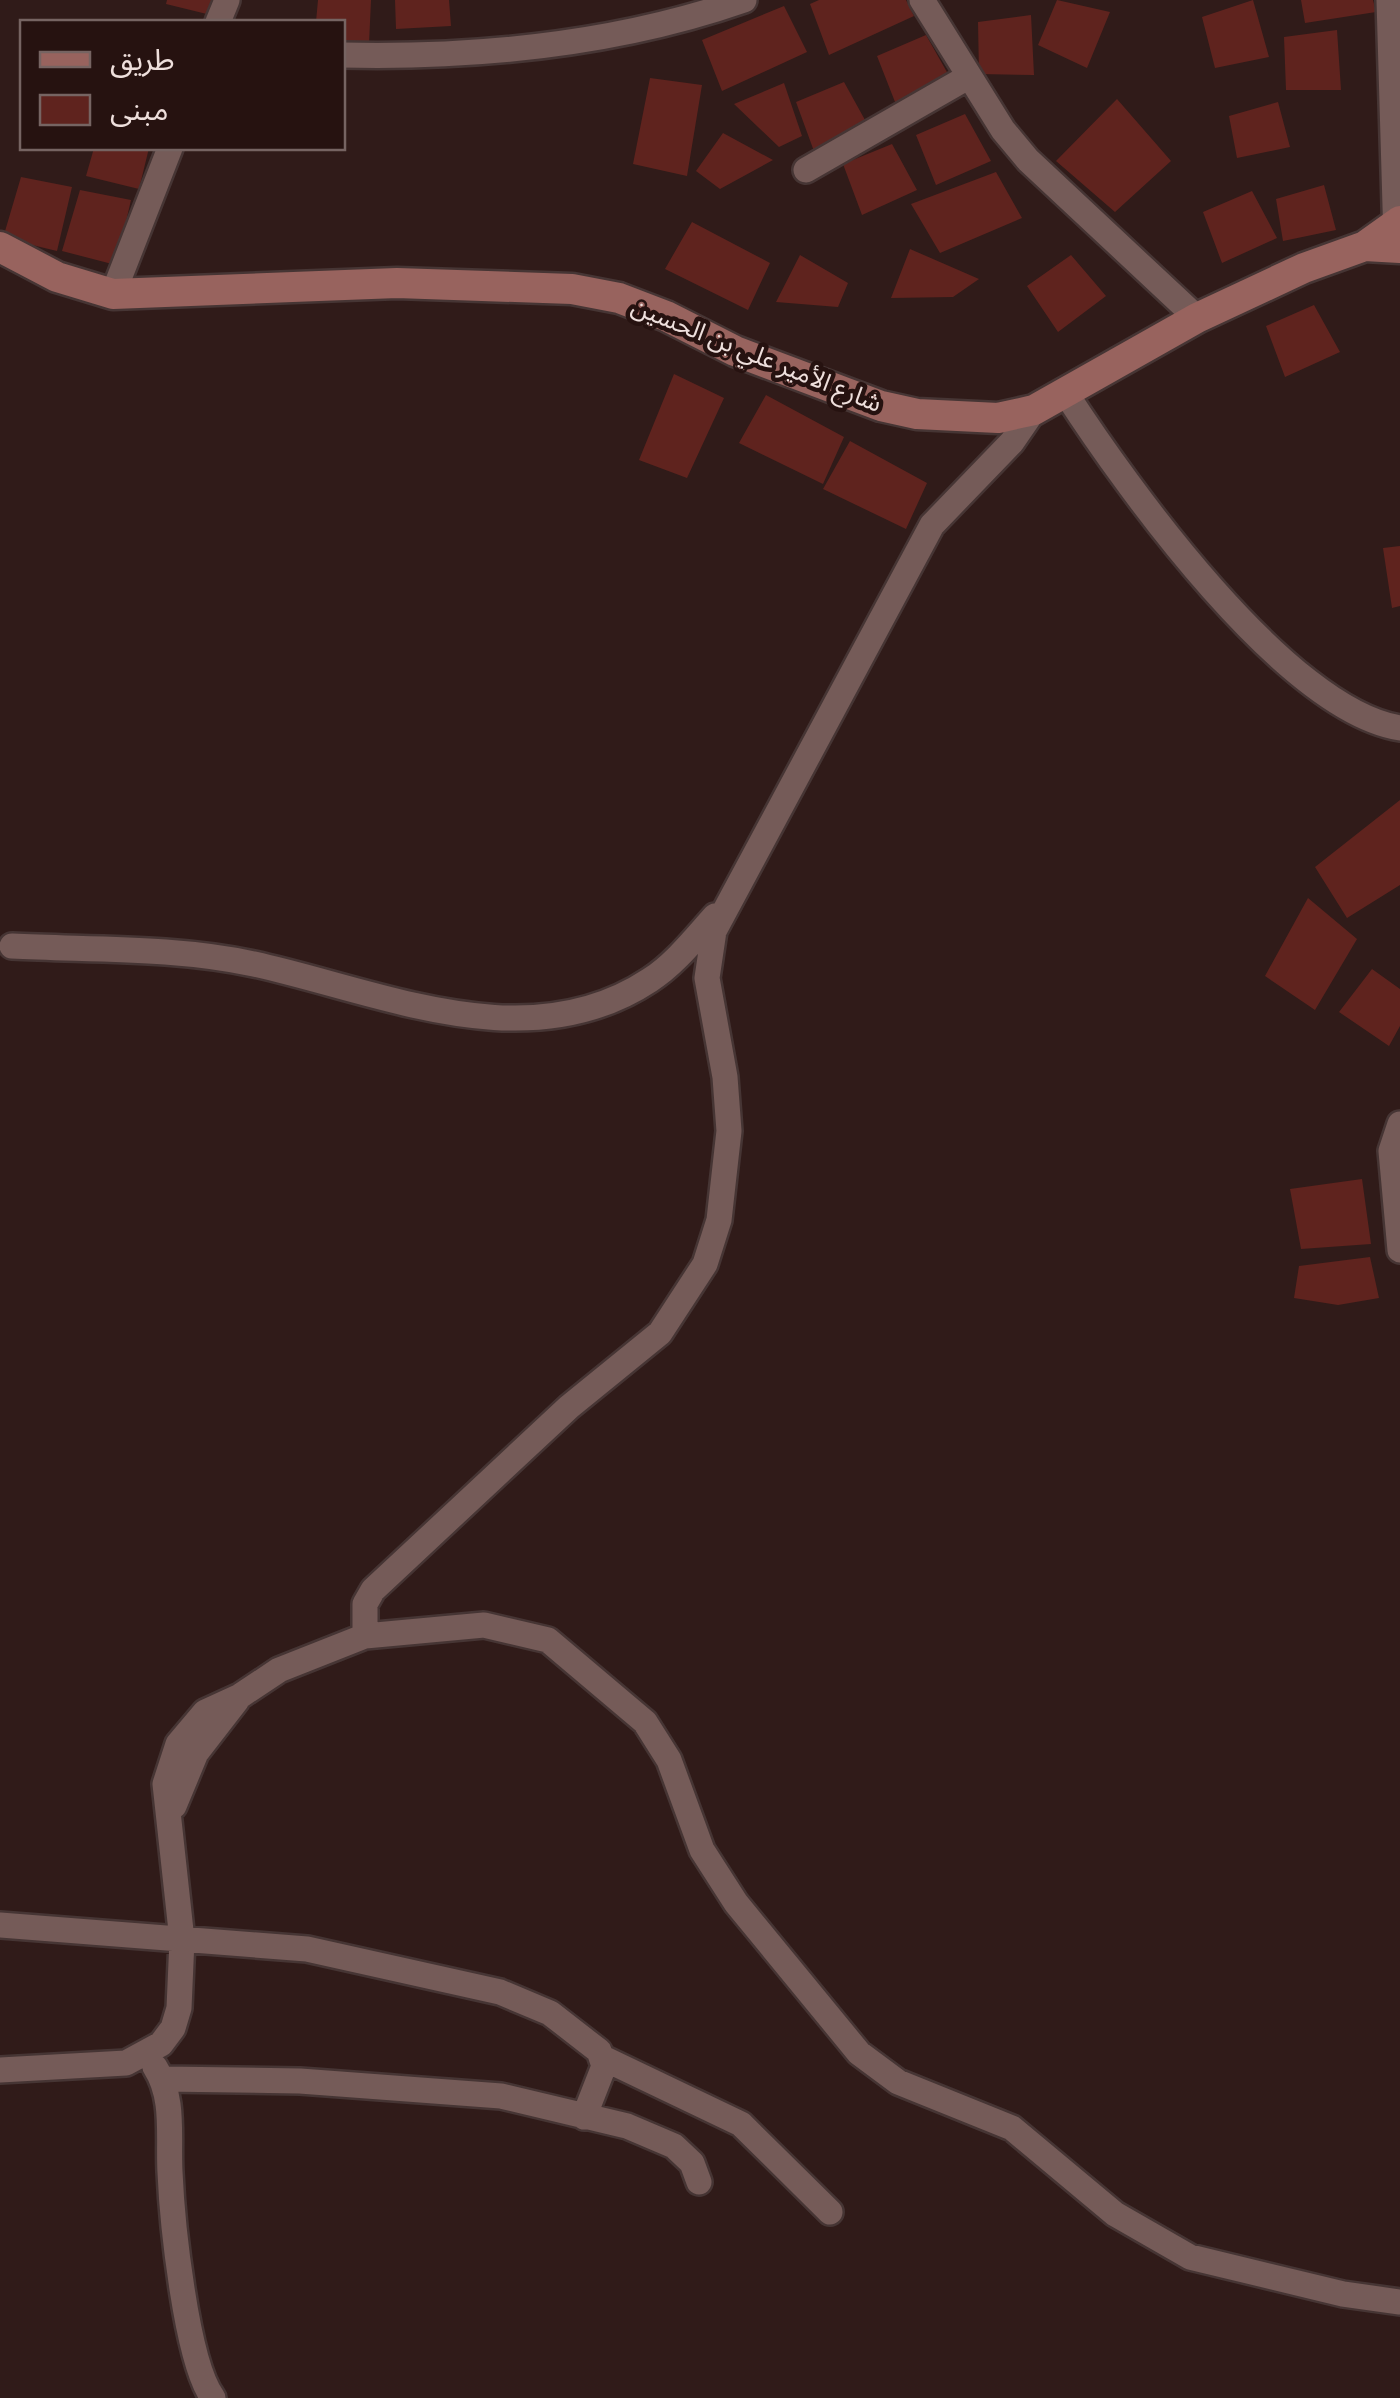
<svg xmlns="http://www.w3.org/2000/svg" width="1400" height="2398" font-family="'Times New Roman','Noto Sans Arabic',serif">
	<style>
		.building { fill: #5f231e }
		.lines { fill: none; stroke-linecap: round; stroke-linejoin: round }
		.street-casing { stroke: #463534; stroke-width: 30 }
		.secondary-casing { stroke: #463534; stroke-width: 35 }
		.street { stroke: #755b58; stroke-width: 25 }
		.secondary { stroke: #98635e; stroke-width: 30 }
		.labels { text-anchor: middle; stroke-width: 9; stroke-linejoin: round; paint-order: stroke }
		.street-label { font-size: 25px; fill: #eedfdc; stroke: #261210 }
	</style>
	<rect width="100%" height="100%" fill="#301b19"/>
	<path class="building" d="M167,0H223L219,17L166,4Z
		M318,0H371L369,44L342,43V22H316Z
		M395,0H449L451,26L396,29Z
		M819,0H906L914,16L829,55L810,4Z
		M1057,0L1110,12L1087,68L1038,45Z
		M1253,0L1269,57L1215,68L1202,17Z
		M1301,0H1373L1376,12L1305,23Z
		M784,6L807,52L722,91L702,40Z
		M1031,15L1034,75L979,74L978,22Z
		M1337,30L1341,90H1286L1284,37Z
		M926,35L952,81L897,107L877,56Z
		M650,78L702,85L687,176L633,164Z
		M844,82L870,129L815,154L796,102Z
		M784,83L802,136L779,147L734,104Z
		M1117,99L1171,161L1115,212L1056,161Z
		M1278,102L1290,147L1237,158L1229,116Z
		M965,114L991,161L936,185L916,135Z
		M723,133L773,160L720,189L696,171Z
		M892,144L917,190L862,215L843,164Z
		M94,148H149L139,189L86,176Z
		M996,172L1022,218L940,253L911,204Z
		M21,177L72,187L57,251L3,238Z
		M1324,185L1336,230L1283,241L1276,199Z
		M80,190L131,200L116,265L62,251Z
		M1252,191L1277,238L1222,263L1203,212Z
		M692,222L770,263L748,310L665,269Z
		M910,249L979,279L953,297L891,298Z
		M800,255L848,283L838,307L776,302Z
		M1071,255L1106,296L1058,332L1027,286Z
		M1314,305L1340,352L1285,377L1266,326Z
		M674,374L724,398L687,478L639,460Z
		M766,395L844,437L823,484L739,443Z
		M850,441L927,483L906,529L823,489Z
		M1400,546V606L1392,608L1383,548Z
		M1400,800V885L1347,918L1315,867Z
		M1308,898L1357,939L1315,1010L1265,976Z
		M1372,969L1400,989V1026L1389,1046L1339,1012Z
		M1362,1179L1371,1244L1301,1249L1290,1189Z
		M1370,1257L1379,1298L1338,1305L1294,1298L1299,1266Z"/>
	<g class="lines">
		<g class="street-casing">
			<path id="street" d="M922,0L1003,130L1028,160L1197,318
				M1389,0L1396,240
				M218,22L227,0
				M342,55C479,58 615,45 744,0
				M806,170L968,77
				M113,294L170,148
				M1065,392C1127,488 1286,710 1400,728
				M12,946C91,950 176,947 254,964C381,992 528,1061 650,980C675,964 695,938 715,916
				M1400,1124L1391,1151L1400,1250
				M365,1636V1604L373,1590L569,1407L660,1333L705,1264L719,1220L729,1131L725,1077L707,978L714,931L932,525L1012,442L1034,410
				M174,1806L196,1753L237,1700
				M0,1925L307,1949L500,1992L550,2013L599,2051L604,2066L584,2117
				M603,2058L741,2124L830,2212
				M155,2067C175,2098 168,2136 170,2172C172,2220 186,2362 213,2398
				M0,2070L126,2063L161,2044L173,2028L179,2008L182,1940L165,1784L178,1744L205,1712L240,1696L279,1670L365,1636L484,1625L548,1640L645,1722L669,1760L702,1850L736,1903L859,2053L898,2082L1012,2128L1115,2214L1190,2257L1343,2294L1400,2302
				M163,2079L300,2081L501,2096L627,2126L674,2146L692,2163L699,2182"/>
		</g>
		<g class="secondary-casing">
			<path id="secondary" d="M1365,246L1400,248
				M0,247L57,277L113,294L397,283L572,289L619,298L666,316L735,351L881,406L917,414L998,418L1034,410L1197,318L1304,268L1365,246L1400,221"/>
		</g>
		<use href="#street" class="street"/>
		<use href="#secondary" class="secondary"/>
	</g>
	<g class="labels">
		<g class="street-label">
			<text transform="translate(757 354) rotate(22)" y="9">شارع الأمير علي بن الحسين</text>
		</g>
	</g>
	<rect x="20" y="20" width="325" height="130" fill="#261210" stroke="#766462" stroke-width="2.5"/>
	<rect x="40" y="52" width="50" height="15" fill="#98635e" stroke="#766462" stroke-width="2.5"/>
	<text x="110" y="70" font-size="30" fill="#eedfdc">طريق</text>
	<rect x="40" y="95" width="50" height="30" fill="#5f231e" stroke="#766462" stroke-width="2.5"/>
	<text x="110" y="120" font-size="30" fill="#eedfdc">مبنى</text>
</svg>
